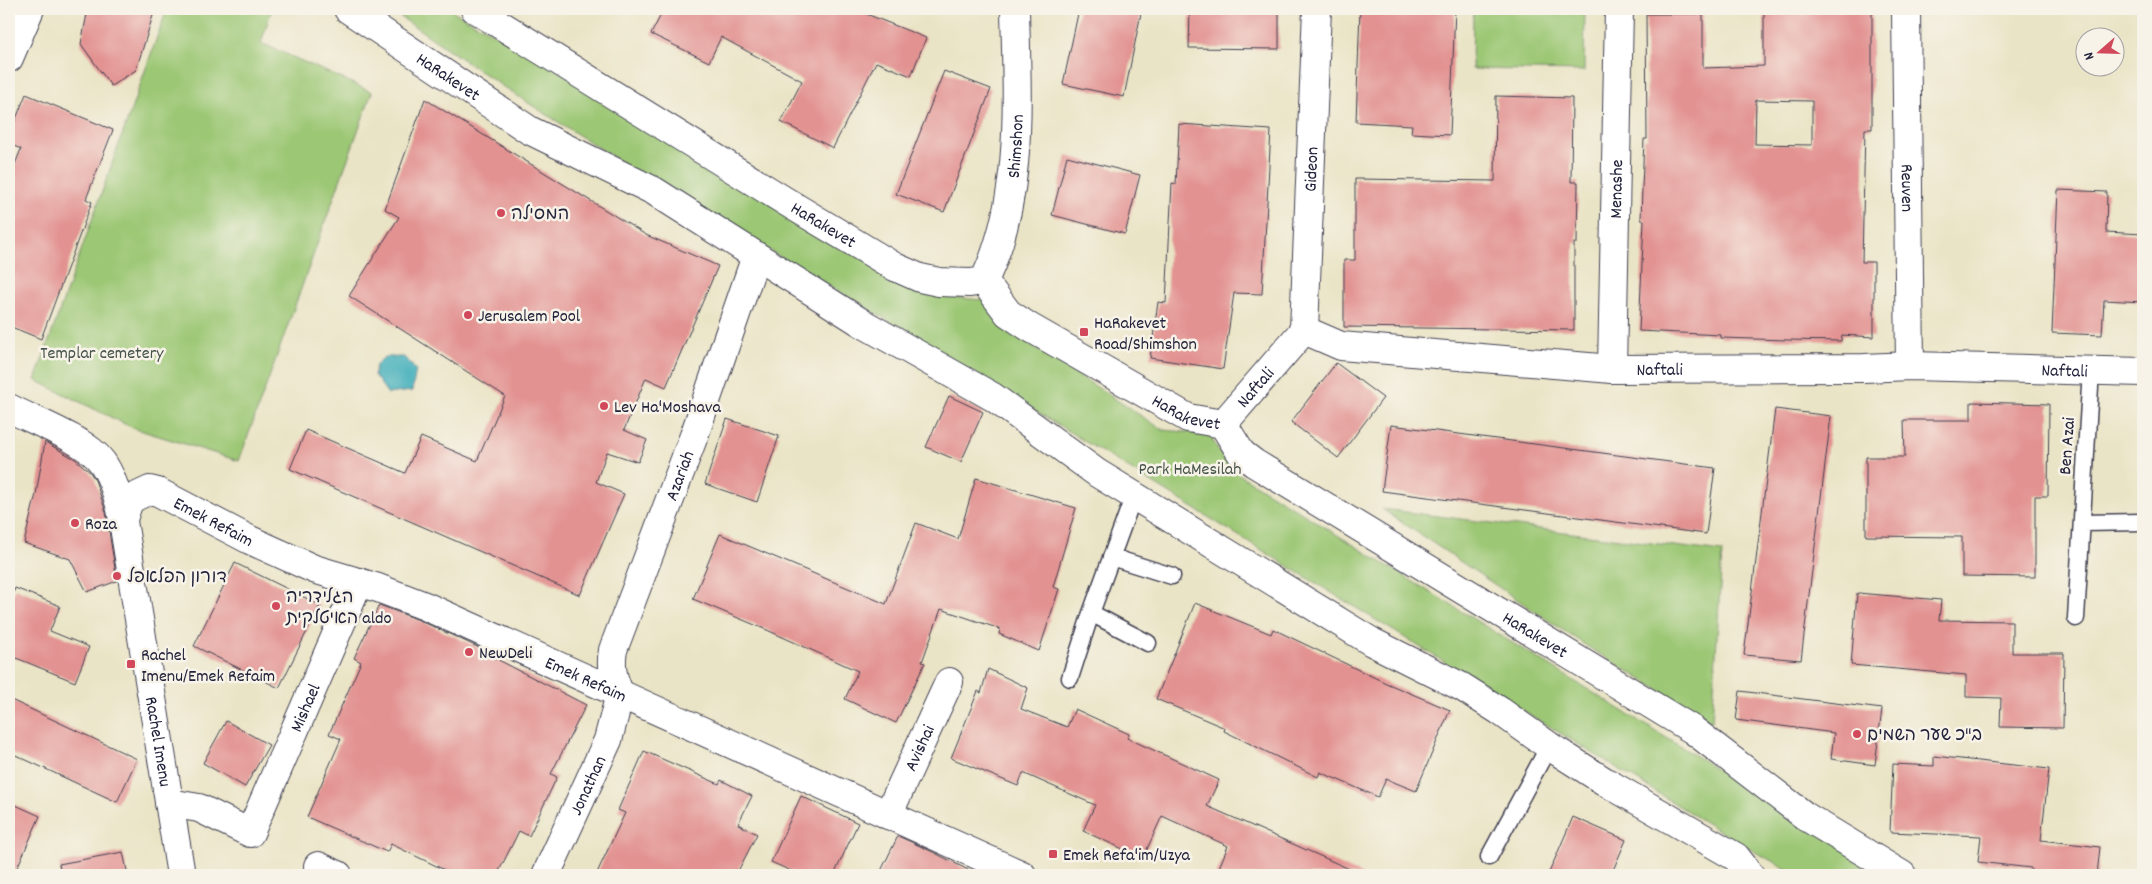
<svg xmlns="http://www.w3.org/2000/svg" width="2152" height="884" font-family="Dekko,'Playpen Sans Hebrew',sans-serif">
	<style>
		.green { fill: #9cc774; stroke: #5f7458 }
		.water { fill: #3dadba; stroke: #30687a }
		.building { fill: #e29291; fill-rule: evenodd }
		.lines { fill: none; stroke-linecap: round; stroke-linejoin: round }
		.lane-casing { stroke: #403f50; stroke-width: 19 }
		.street-casing { stroke: #403f50; stroke-width: 30 }
		.secondary-casing { stroke: #403f50; stroke-width: 30 }
		.lane { stroke: #fff; stroke-width: 16 }
		.street { stroke: #fff; stroke-width: 28 }
		.secondary { stroke: #fff; stroke-width: 28 }
		.poi-dot { fill: #d1495b; stroke: #f7f3e8; stroke-width: 2 }
		.labels { text-anchor: middle; stroke-width: 5; stroke-linejoin: round; paint-order: stroke }
		.street-label { font-size: 18px; fill: #22223b; stroke: #f7f3e8 }
		.poi-label { font-size: 18px; fill: #22223b; stroke: #f7f3e8; text-anchor: start }
		.park-label { font-size: 18px; fill: #47544c; stroke: #f7f3e8 }
	</style>
	<rect width="100%" height="100%" fill="#f7f3e8"/>
	<filter id="ink" filterUnits="userSpaceOnUse"><feTurbulence type="fractalNoise" baseFrequency=".02" numOctaves="2"/><feDisplacementMap in="SourceGraphic" scale="10" xChannelSelector="R" yChannelSelector="G"/><feConvolveMatrix kernelMatrix="1 2 1 2 8 2 1 2 1" color-interpolation-filters="sRGB"/></filter>
	<filter id="wash" filterUnits="userSpaceOnUse"><feTurbulence type="fractalNoise" baseFrequency=".0096" numOctaves="4" result="noise"/><feDisplacementMap in="SourceGraphic" scale="20" xChannelSelector="R" yChannelSelector="G"/><feGaussianBlur stdDeviation="1.12" result="paint"/><feColorMatrix in="noise" values="0 0 0 0 0 0 0 0 0 0 0 0 0 0 0 0 0 1.4 0 .05"/><feComposite in="paint" operator="in"/></filter>
	<g filter="url(#wash)">
		<rect width="100%" height="100%" fill="#eae4c6"/>
		<path class="green" d="M167,9H272L261,43L372,92L239,461L133,428L35,380Z
			M389,9H449L522,49L919,289L960,298L983,300L1010,331L1163,430L1209,434L1221,455L1240,475L1889,875H1798L1744,846L879,315L646,178L505,88Z
			M1473,9H1585L1584,71L1472,69Z
			M1382,509L1722,552L1712,722L1588,647Z"/>
		<path class="water" d="M384,357H404L416,370L412,391L388,394L374,375L376,365Z"/>
		<g id="blocks">
			<path class="building" d="M88,9H155L136,70L111,86L81,44Z
				M664,9H854L926,38L911,76L876,62L833,148L781,122L802,81L721,37L709,62L651,34Z
				M1079,9H1122L1141,13L1124,97L1063,84Z
				M1190,9H1279V49L1189,48Z
				M1360,9H1455L1450,135L1411,133L1412,125L1356,122Z
				M1764,9H1872V129H1865L1862,262H1874V337L1842,335L1841,341L1788,340L1721,338V335L1639,331L1644,220H1641L1642,189L1644,139H1647L1646,14H1703V68L1764,66ZM1756,100L1812,101V145L1755,144Z
				M944,71L991,89L944,212L896,194Z
				M26,94L113,130L86,199L92,202L41,339L9,326V180L21,149L9,144V136Z
				M1496,96L1572,98L1571,182H1578L1577,243H1574V330L1344,327V260H1355V179L1495,181Z
				M425,99L646,235L718,266L666,387L646,378L624,430L647,440L638,462L607,452L596,482L624,494L580,595L290,469L306,430L405,473L421,437L477,461L505,396L349,296L399,217L385,209Z
				M1179,124L1271,130L1262,294L1234,293L1223,369L1150,358L1158,302L1166,303L1172,183L1176,184Z
				M1067,156L1140,175L1125,234L1052,215Z
				M2058,190L2107,192L2106,232L2143,234V302L2104,300L2102,335L2052,333Z
				M1336,363L1383,398L1338,458L1291,422Z
				M949,396L983,412L961,462L926,447Z
				M1971,402L2049,404L2048,496H2035V577L1962,576V537L1866,536V457H1905L1904,420H1971Z
				M1775,409L1831,416L1801,660L1744,655Z
				M727,419L779,436L757,502L705,484Z
				M1391,425L1715,468L1706,534L1382,491Z
				M45,442L75,459L90,472L95,480L106,512L117,581L87,592L70,559L24,543L36,494Z
				M976,478L1076,508L1053,587L1059,589L1039,651L999,634L1000,629L941,609L922,662L925,663L896,723L845,699L858,671L767,630L693,599L720,534L886,604L916,523L958,539Z
				M235,563L320,605L279,688L194,646Z
				M15,588L60,606L50,631L89,647L75,682L9,655V605Z
				M1857,593L1941,600L1939,620L2012,621V653H2064L2063,728L2000,727L2001,698L1966,697V675L1851,665Z
				M1195,603L1271,634L1273,629L1386,683L1450,710L1416,791L1386,779L1378,797L1320,772L1318,777L1224,731L1225,728L1156,699Z
				M379,605L419,620L484,650L483,652L586,705L551,774L557,777L529,836L519,831L497,875H455L391,844L387,852L307,817L341,739L329,734L361,662L354,658Z
				M988,669L1028,688L1021,709L1067,727L1075,709L1129,734L1127,738L1219,780L1207,806L1363,875H1216L1228,846L1162,816L1143,858L1083,831L1095,805L1023,773L1018,786L951,758L978,691L981,693Z
				M1740,691L1882,709L1875,765L1831,759L1834,733L1736,720Z
				M9,699L137,759L117,802L9,752Z
				M226,721L269,745L245,787L203,763Z
				M644,751L719,784L721,780L752,796L738,824L757,834L736,875H596L625,813L618,810Z
				M1934,756L2049,769L2041,840L2100,847L2097,875H2030L2031,868L1978,862L1981,836L1890,832L1893,764L1934,766Z
				M801,796L858,823L834,875H800L771,862Z
				M9,802L40,816L14,875H9Z
				M1573,817L1626,840L1611,875H1548Z
				M898,836L933,852L978,875H879Z
				M123,852L128,875H61L59,864Z"/>
		</g>
	</g>
	<g filter="url(#ink)">
		<use href="#blocks" fill-opacity="0" stroke="#403f50" stroke-width="1"/>
		<g class="lines">
			<g class="lane-casing">
				<path id="lane" d="M1134,495L1091,613L1148,643
					M2082,523L2143,522
					M1111,557L1172,576
					M2076,618L2091,370
					M1070,678L1091,613
					M1489,857L1549,746"/>
			</g>
			<g class="street-casing">
				<g id="street">
					<path id="s1" d="M475,9L785,201L895,267L920,278L939,282L970,283L984,281C1024,198 1017,99 1015,9"/>
					<path id="s2" d="M1906,9L1910,366"/>
					<path d="M9,58L30,9"/>
					<path id="s3" d="M1304,330L1317,9"/>
					<path id="s4" d="M1612,369L1619,9"/>
					<path id="s5" d="M1223,424L1304,330L1341,346L1612,369L1864,368L1910,366L2143,372"/>
					<path id="s6" d="M169,803L199,808L250,833L359,582"/>
					<path id="s7" d="M888,815L949,682"/>
					<path d="M318,866L338,875"/>
					<path id="s8" d="M546,875L608,740L620,694"/>
				</g>
			</g>
			<g class="secondary-casing">
				<g id="secondary">
					<path id="s9" d="M348,9L529,130L654,191L862,323L993,397L1097,473L1372,642L1462,687L1500,711L1549,746L1604,781L1736,857L1750,875"/>
					<path id="s10" d="M984,281L1008,313L1029,327L1188,418L1223,424L1241,453L1254,463L1693,730L1805,816L1902,875"/>
					<path id="s11" d="M9,408C34,421 86,440 102,462C112,476 117,493 121,509L181,875"/>
					<path id="s12" d="M123,519L129,501L135,497L150,490L158,492L250,540L314,569L378,588L425,606L1022,875"/>
					<path id="s13" d="M620,694C613,679 610,667 613,650L695,433L756,256"/>
				</g>
			</g>
			<use href="#lane" class="lane"/>
			<use href="#street" class="street"/>
			<use href="#secondary" class="secondary"/>
		</g>
	</g>
	<g class="poi-dot">
		<circle cx="501" cy="213" r="5"/>
		<circle cx="468" cy="315" r="5"/>
		<rect x="1079" y="327" width="10" height="10" rx="2.5"/>
		<circle cx="604" cy="406" r="5"/>
		<circle cx="75" cy="523" r="5"/>
		<circle cx="117" cy="576" r="5"/>
		<circle cx="276" cy="606" r="5"/>
		<circle cx="469" cy="652" r="5"/>
		<rect x="126" y="659" width="10" height="10" rx="2.5"/>
		<circle cx="1857" cy="734" r="5"/>
		<rect x="1048" y="849" width="10" height="10" rx="2.5"/>
	</g>
	<g class="labels">
		<g class="street-label">
			<text dy="6" stroke="none"><textPath href="#s9" startOffset="121">HaRakevet</textPath></text>
			<text dy="6" stroke="none"><textPath href="#s1" startOffset="724">Shimshon</textPath></text>
			<text dy="6" stroke="none"><textPath href="#s3" startOffset="161">Gideon</textPath></text>
			<text dy="6" stroke="none"><textPath href="#s2" startOffset="179">Reuven</textPath></text>
			<text dy="6" stroke="none"><textPath href="#s4" startOffset="180">Menashe</textPath></text>
			<text dy="6" stroke="none"><textPath href="#s1" startOffset="410">HaRakevet</textPath></text>
			<text dy="6" stroke="none"><textPath href="#s5" startOffset="484">Naftali</textPath></text>
			<text dy="6" stroke="none"><textPath href="#s5" startOffset="889">Naftali</textPath></text>
			<text dy="6" stroke="none"><textPath href="#s5" startOffset="49">Naftali</textPath></text>
			<text dy="6" stroke="none"><textPath href="#s10" startOffset="245">HaRakevet</textPath></text>
			<text transform="translate(2066 446) rotate(-86)" y="6">Ben Azai</text>
			<text dy="6" stroke="none"><textPath href="#s13" startOffset="232">Azariah</textPath></text>
			<text dy="6" stroke="none"><textPath href="#s12" startOffset="114">Emek Refaim</textPath></text>
			<text dy="6" stroke="none"><textPath href="#s10" startOffset="664">HaRakevet</textPath></text>
			<text dy="6" stroke="none"><textPath href="#s12" startOffset="519">Emek Refaim</textPath></text>
			<text dy="6" stroke="none"><textPath href="#s6" startOffset="224">Mishael</textPath></text>
			<text dy="6" stroke="none"><textPath href="#s11" startOffset="395">Rachel Imenu</textPath></text>
			<text dy="6" stroke="none"><textPath href="#s7" startOffset="74">Avishai</textPath></text>
			<text dy="6" stroke="none"><textPath href="#s8" startOffset="99">Jonathan</textPath></text>
		</g>
		<g class="poi-label">
			<text x="511" y="219">המסילה</text>
			<text x="478" y="321">Jerusalem Pool</text>
			<text x="1094" y="328">HaRakevet<tspan x="1094" dy="21">Road/Shimshon</tspan></text>
			<text x="614" y="412">Lev Ha'Moshava</text>
			<text x="85" y="529">Roza</text>
			<text x="127" y="582">דורון הפלאפל</text>
			<text x="286" y="602">הגלידריה<tspan x="286" dy="21">האיטלקית aldo</tspan></text>
			<text x="479" y="658">NewDeli</text>
			<text x="141" y="660">Rachel<tspan x="141" dy="21">Imenu/Emek Refaim</tspan></text>
			<text x="1867" y="740">ב"כ שער השמים</text>
			<text x="1063" y="860">Emek Refa'im/Uzya</text>
		</g>
		<g class="park-label">
			<text x="102" y="358">Templar cemetery</text>
			<text x="1190" y="474">Park HaMesilah</text>
		</g>
	</g>
	<rect width="2152" height="884" fill="none" stroke="#f7f3e8" stroke-width="30"/>
	<g transform="translate(2100 52) rotate(250)"><circle r="24" fill="#f7f3e8" stroke="#a29fa3"/>
	<path d="M0-4L9 19L0 12L-9 19Z" fill="#d1495b"/>
	<text y="-8" font-size="14" font-weight="bold" text-anchor="middle" fill="#22223b">N</text>
	</g>
</svg>
